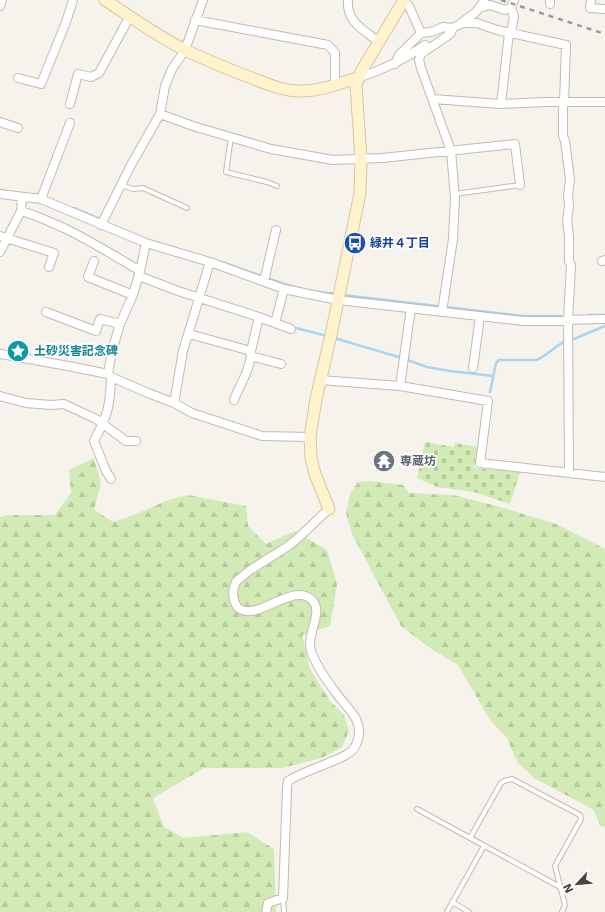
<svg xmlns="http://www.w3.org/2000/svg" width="605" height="912" font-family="'DejaVu Sans','Noto Sans JP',sans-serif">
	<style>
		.forest { fill: url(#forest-firs) }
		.cemetery { fill: url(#cemetery-stones) }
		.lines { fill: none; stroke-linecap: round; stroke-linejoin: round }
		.stream { stroke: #a9d4f2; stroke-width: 2.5 }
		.lane-casing { stroke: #c2bbae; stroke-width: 6 }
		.street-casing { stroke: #c2bbae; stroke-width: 10 }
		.secondary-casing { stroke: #d6c79b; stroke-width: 13 }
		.lane { stroke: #fff; stroke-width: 4 }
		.street { stroke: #fff; stroke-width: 8 }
		.secondary { stroke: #fff3cd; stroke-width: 11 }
		.rail { stroke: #9a9a9a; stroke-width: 2.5; stroke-dasharray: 5 5; stroke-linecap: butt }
		.labels { text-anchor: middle; stroke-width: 3.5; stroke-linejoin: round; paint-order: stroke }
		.transit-label { font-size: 12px; font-weight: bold; fill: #164399; stroke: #fff; text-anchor: start }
		.culture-label { font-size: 12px; font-weight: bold; fill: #0d838f; stroke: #fff; text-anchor: start }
		.worship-label { font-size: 12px; font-weight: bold; fill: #5b616d; stroke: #fff; text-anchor: start }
	</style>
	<defs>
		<pattern id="forest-firs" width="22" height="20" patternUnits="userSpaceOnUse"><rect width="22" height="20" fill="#d2eab5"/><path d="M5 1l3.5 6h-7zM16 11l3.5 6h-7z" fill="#b6ca9c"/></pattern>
		<pattern id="cemetery-stones" width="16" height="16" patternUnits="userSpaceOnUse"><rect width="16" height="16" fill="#d2eab5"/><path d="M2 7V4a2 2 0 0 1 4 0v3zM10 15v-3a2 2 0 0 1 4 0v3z" fill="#b6ca9c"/></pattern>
	</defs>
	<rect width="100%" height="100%" fill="#f6f3ec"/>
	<path class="forest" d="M94,458L101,483L94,510L113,522L131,516L168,500L188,495L246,506L248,526L266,544L295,531L327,550L337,584L330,626L302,635L310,669L330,701L344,715L349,731L342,747L322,758L282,768H204L153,798L164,827L183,838L247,832L274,849L276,912H0V517L6,515H55L71,493L69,470Z
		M369,481L403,485L409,493L453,495L497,506L556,524L605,549V828L600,825L594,810L534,778L517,762L507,738L490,720L458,665L430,648L401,626L352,534L346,513L350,494L358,482Z"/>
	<path class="cemetery" d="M425,442L454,447L455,443L477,447L474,468L520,472L510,504L474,492L437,487L417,478Z"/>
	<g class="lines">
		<path class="stream" d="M0,190L7,191
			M74,208L102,220
			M222,262L284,284L303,289
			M311,291L336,294
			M343,295L523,316H561
			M588,315H605
			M296,328L327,336
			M334,338L402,358L427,367L450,371L493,376
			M490,392L496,363L499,360H536L541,358L563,342L574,339L605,326"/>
		<g class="lane-casing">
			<path id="lane" d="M231,137L226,172L267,182L277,186
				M121,185L133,189L143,188L187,208
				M455,194L520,185
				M417,809L560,887
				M470,838L501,783L504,781L512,779L580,815L581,819L555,866L565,905L562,912
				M283,898L284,912
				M452,902L469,912
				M447,912L484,846"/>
		</g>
		<g class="street-casing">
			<path id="street" d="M348,0C346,22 364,30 379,42
				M591,0L590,8L605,9
				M550,4V0
				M0,6L2,0
				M409,6L421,33
				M481,7L490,5L505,10L511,8
				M195,20L328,45L335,53V84
				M460,24L476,12L484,1
				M448,30L463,23H477L497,30L566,45L564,102
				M511,33L514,16L511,8L514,0
				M395,64L399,55L421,33L431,32L443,27L453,28L450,34L421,54L419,60L421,68L451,151L455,198L453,239L442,312
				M18,78L41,84L66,22L73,0
				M358,78C382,70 404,60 425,45
				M433,99L501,104L545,102H605
				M563,102V136L565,141L570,179L568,195L569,206L567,221L569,236V261L571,265L568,320L569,472
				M70,104L78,74L91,77L99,73L130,16
				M501,104L509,33
				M160,114L193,126L271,149L333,160L382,158L515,144L520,185
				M0,122L18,128
				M0,194L41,199L146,243L210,262L284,289L338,300L524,321L605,319
				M41,199L70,123
				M21,211C36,215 50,222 64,228C91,241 115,256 140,271
				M101,225L131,165L160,114L165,86L172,69L185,50L203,0
				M0,236L54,253L49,267
				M0,252L21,211L22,197
				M94,261L88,277L133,295
				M602,261L605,260
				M139,276L178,291L259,317L291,329
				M264,281L276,230
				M46,312L96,331L100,319L120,324
				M275,323L284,289
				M189,334L251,351
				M0,354L68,366L108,374L111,377L148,393L174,403L192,413L262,436L310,437
				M251,356L281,364
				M473,368L480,316
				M108,374L112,351L120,324L133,295L140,271L146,243
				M320,380L400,386L488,401L480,463L605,477
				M400,386L411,308
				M0,396L26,403L51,405L64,404L96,419L126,441H136
				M234,400C240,384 251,369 251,351L259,317
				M174,403L183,351L210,262
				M111,479L106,471L94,441C108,415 110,406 111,377
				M266,912L268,903L283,898L287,789L288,781C306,770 327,765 346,755C353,751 356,747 358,739C364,718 344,706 334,690C326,680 317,665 312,654C304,636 324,614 313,601C296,580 258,621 240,609C237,608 235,603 234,600C232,593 233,588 236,582C238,579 242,577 245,574C259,563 274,556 288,546C303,535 315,521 329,509"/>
		</g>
		<g class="secondary-casing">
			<path id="secondary" d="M105,0C131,17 157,36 185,50C206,60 228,69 249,77C265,83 282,91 299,91C319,92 339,83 358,78
				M329,509L315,474L311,458L310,437L316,399L331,335L360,193L361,159L356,85L362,70L404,0"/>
		</g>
		<use href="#lane" class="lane"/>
		<use href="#street" class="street"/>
		<use href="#secondary" class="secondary"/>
		<path class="rail" d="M501,0L605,34"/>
	</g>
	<defs>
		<g id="bus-disc" transform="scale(1.15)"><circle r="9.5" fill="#1a4fb4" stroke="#fff"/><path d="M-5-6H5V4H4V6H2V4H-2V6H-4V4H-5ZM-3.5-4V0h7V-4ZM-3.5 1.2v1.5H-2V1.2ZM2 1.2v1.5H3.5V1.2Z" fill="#fff"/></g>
		<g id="sight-disc" transform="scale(1.15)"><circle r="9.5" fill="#0f9aa8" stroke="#fff"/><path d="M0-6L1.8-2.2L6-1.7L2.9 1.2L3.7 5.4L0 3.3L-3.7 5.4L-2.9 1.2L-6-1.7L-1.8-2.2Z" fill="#fff"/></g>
		<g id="temple-disc" transform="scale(1.15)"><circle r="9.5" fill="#6b7280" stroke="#fff"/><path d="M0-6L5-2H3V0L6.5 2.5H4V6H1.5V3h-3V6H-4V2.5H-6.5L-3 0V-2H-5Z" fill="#fff"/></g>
	</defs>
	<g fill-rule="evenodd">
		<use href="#bus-disc" x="355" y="243"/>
		<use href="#sight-disc" x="18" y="351"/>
		<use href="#temple-disc" x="384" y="461"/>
	</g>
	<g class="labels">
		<g class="transit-label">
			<text x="370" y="247">緑井４丁目</text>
		</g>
		<g class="culture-label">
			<text x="34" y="355">土砂災害記念碑</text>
		</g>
		<g class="worship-label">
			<text x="400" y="465">専蔵坊</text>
		</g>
	</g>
	<g transform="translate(577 884) rotate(244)" stroke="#ffffff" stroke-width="3" paint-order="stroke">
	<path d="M0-3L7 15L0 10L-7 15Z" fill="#4b4439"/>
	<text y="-6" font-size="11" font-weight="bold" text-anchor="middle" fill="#4b4439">N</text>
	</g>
</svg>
